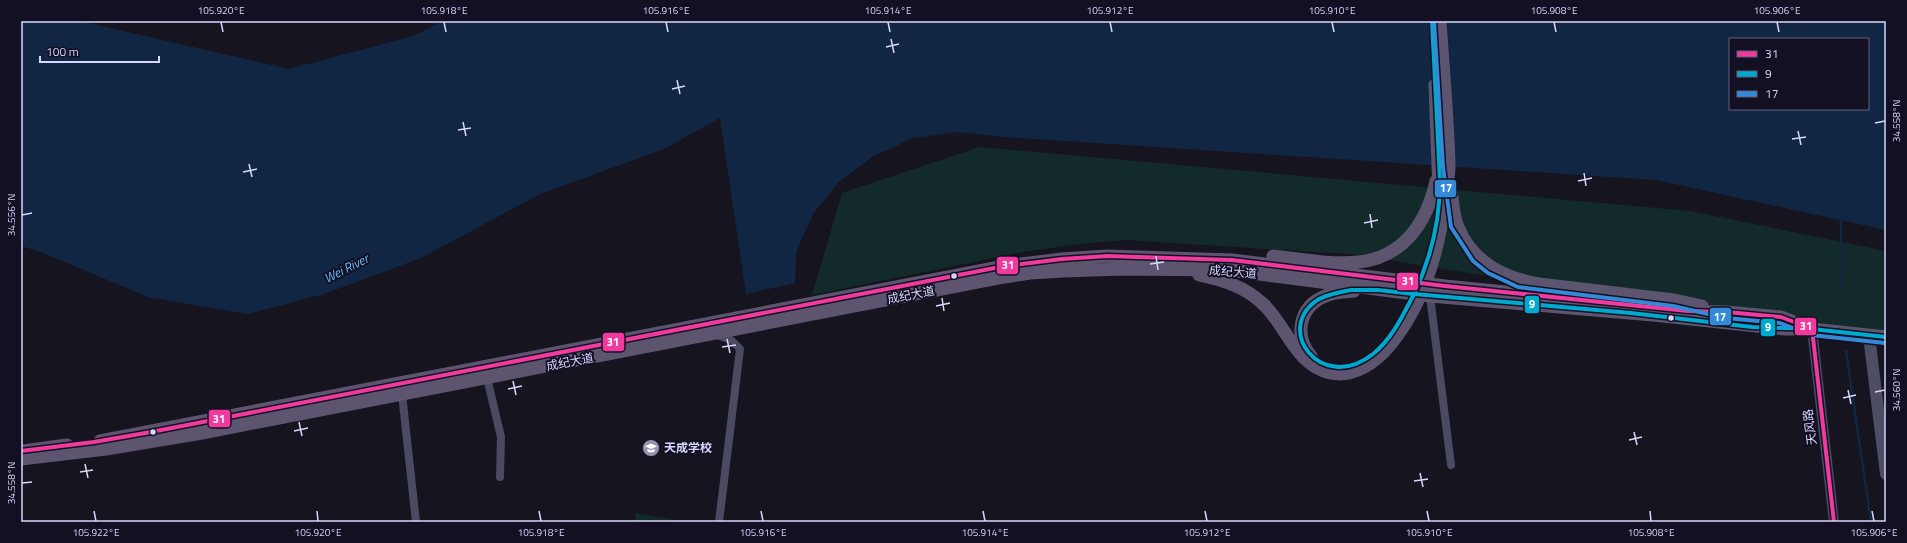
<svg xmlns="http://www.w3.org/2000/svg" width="1907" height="543" font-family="'Titillium Web','Noto Sans SC',sans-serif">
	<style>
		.green { fill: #132a2a }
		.water { fill: #112643; fill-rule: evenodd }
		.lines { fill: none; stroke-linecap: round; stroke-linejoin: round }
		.stream { stroke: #112643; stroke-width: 2.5 }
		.minor { stroke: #4a4a60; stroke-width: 8 }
		.tertiary { stroke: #4a4a60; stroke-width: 10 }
		.secondary { stroke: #4d4e66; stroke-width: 12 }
		.primary { stroke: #5d5570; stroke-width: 13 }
		.bus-1-casing { stroke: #131024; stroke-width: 7 }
		.bus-2-casing { stroke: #131024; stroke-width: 7 }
		.bus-3-casing { stroke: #131024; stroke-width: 7 }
		.bus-1 { stroke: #f13a9d; stroke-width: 4 }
		.bus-2 { stroke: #00a9ce; stroke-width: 4 }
		.bus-3 { stroke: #338bd7; stroke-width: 4 }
		.ticks { fill: none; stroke: #d8d6fd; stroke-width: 1.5 }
		.bus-dot { fill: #d8d6fd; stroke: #131024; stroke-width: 1.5 }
		.labels { text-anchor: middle; stroke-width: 4; stroke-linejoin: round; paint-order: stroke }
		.street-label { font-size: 12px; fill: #d8d6fd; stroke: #131024 }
		.poi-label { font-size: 12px; font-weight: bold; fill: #d8d6fd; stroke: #131024; text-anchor: start }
		.water-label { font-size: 13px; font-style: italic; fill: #6abcf6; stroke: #131024 }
		.line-badge { stroke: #131024; stroke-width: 1.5 }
		.badge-label { font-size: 11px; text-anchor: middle; font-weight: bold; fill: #fff }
		.neatline { fill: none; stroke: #d8d6fd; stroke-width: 1.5 }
		.ticks-label { font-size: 10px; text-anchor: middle; fill: #d8d6fd }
	</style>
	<rect width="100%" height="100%" fill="#16141f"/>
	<path class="green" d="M980,147L1690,211L1886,251V340L1350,254L1126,240L1079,244L1022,252L812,295L842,193Z
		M636,513L672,519L671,522H635Z"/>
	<path class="water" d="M21,21H80L289,69L413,36L443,21H1886V230L1656,180L1004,137L959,132L913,138L872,157L839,182L813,214L796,252L795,283L746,294L720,118L664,149L540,194L421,258L324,294L248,314L148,297L41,252L21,246ZM1730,39H1868V109H1730Z"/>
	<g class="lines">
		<path class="stream" d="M1841,221V286
			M1846,351L1871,522"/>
		<path class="minor" d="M1430,296L1451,465
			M714,334L731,340L740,349L719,522
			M487,378L501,437L500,477
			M402,394L416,522"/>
		<path class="tertiary" d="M1812,329L1834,522"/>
		<path class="secondary" d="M1869,336L1886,474"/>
		<path class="primary" d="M1435,85L1439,192
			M1451,190C1453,202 1453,216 1458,227C1472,262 1503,278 1539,284L1674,300L1702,306
			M1273,256C1301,259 1331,265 1359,262C1404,257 1427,222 1436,181
			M1199,275C1222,280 1244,286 1262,303C1286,324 1295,365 1330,373C1354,378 1376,362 1390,345C1425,303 1440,246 1446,193C1447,184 1449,175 1449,166C1448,118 1443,69 1440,21
			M1688,311L1727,312L1781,317L1804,326
			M1311,356C1294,336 1299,308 1323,297C1332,292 1344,292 1354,291
			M100,441L1005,266L1062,259L1107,256L1232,260L1445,286L1585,300
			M23,451L67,445
			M21,459L106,449L202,433L998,278L1030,273L1064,271L1122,269L1228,270L1430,296L1653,315L1785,329H1812L1886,337"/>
		<g class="bus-1-casing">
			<path id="bus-1" d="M21,451L94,442L151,432L1005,266L1062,259L1107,256L1232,260L1445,286L1688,311L1727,312L1781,317L1812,329L1834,522"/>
		</g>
		<g class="bus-2-casing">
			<path id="bus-2" d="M1351,290H1378L1414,294C1403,315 1392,339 1373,354C1321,395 1272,328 1319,299C1329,294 1340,292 1351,290Z
				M1414,294L1631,313L1752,327L1812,329L1886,337
				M1414,294C1431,258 1440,220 1440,181L1432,21"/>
		</g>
		<g class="bus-3-casing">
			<path id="bus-3" d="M1434,21L1443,167L1451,227L1473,261L1488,273L1518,287L1673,306L1726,318L1780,323L1811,335L1885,343"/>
		</g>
		<use href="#bus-1" class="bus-1"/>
		<use href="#bus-2" class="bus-2"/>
		<use href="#bus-3" class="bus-3"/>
	</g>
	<path class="ticks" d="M221,22L223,32M444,22L446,32M666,22L668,32M888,22L890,32M1110,22L1112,32M1332,22L1334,32M1554,22L1556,32M1777,22L1779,32M891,39L894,53M886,47L899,44M677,80L680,94M672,89L685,86M463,122L466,136M1875,123L1885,121M458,130L471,128M1798,131L1801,145M1792,139L1806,137M249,164L252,177M243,172L257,169M1584,173L1586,186M1578,181L1592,178M1370,214L1372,228M22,215L32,213M1364,223L1378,220M1156,256L1158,270M1150,264L1164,262M942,298L944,311M936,306L950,303M727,339L730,353M722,347L736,345M513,381L516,395M508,389L522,386M1848,390L1851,404M1875,392L1885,390M1843,398L1856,395M299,422L302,436M294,431L308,428M1634,432L1637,445M1629,440L1642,437M85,464L88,478M80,472L93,470M1420,473L1423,487M1414,481L1428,479M22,483L32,482M94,511L96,521M317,511L318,521M539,511L541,521M761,511L763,521M983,511L985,521M1205,511L1207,521M1427,511L1429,521M1650,511L1651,521M1872,511L1874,521"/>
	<defs>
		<g id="school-disc" transform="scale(0.9)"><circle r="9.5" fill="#9492af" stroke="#131024"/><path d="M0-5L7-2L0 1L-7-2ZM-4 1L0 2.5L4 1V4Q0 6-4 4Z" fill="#fff"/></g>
	</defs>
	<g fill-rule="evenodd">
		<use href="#school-disc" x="651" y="448"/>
	</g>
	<g class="bus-dot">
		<circle cx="954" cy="276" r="3.5"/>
		<circle cx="1671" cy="318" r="3.5"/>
		<circle cx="153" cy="432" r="3.5"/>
	</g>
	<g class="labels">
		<g class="street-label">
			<text transform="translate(1233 272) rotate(5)" y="4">成纪大道</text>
			<text transform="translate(911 295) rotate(-11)" y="4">成纪大道</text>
			<text transform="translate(570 362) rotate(-11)" y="4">成纪大道</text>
			<text transform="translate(1810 427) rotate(-97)" y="4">天风路</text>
		</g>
		<g class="poi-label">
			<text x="664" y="452">天成学校</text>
		</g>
		<g class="water-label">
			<text transform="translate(346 268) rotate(-27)" y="5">Wei River</text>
		</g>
	</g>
	<g class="line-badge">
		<rect x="1434" y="179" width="23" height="19" rx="4" fill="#338bd7"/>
		<rect x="996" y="256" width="23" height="19" rx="4" fill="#f13a9d"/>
		<rect x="1396" y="272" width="23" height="19" rx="4" fill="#f13a9d"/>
		<rect x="1524" y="295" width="16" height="19" rx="4" fill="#00a9ce"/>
		<rect x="1709" y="307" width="23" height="19" rx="4" fill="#338bd7"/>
		<rect x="1794" y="317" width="23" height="19" rx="4" fill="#f13a9d"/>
		<rect x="1760" y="318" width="16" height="19" rx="4" fill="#00a9ce"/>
		<rect x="602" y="332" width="23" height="20" rx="4" fill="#f13a9d"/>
		<rect x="208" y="409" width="23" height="19" rx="4" fill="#f13a9d"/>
	</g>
	<g class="badge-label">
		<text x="1446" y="192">17</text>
		<text x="1008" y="269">31</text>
		<text x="1408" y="285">31</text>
		<text x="1532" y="308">9</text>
		<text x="1720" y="321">17</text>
		<text x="1806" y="330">31</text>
		<text x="1768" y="331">9</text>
		<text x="613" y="346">31</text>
		<text x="219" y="423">31</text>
	</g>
	<rect width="1907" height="543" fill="none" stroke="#131024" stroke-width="44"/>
	<rect x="1729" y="38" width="140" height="72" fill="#131024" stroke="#625f7b"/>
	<rect x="1737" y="51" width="20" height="6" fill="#f13a9d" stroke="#625f7b"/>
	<text x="1765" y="58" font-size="12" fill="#d8d6fd">31</text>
	<rect x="1737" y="71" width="20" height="6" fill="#00a9ce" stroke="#625f7b"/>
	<text x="1765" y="78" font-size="12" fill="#d8d6fd">9</text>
	<rect x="1737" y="91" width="20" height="6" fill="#338bd7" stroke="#625f7b"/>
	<text x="1765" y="98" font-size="12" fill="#d8d6fd">17</text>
	<path d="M40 56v6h119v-6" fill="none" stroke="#d8d6fd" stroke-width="2"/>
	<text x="46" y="56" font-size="12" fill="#d8d6fd" stroke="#131024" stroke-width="3" paint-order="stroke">100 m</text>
	<rect x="22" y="22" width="1863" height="499" class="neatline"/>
	<g class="ticks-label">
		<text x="221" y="14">105.920°E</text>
		<text x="444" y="14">105.918°E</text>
		<text x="666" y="14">105.916°E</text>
		<text x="888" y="14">105.914°E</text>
		<text x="1110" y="14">105.912°E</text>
		<text x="1332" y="14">105.910°E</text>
		<text x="1554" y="14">105.908°E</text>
		<text x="1777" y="14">105.906°E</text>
		<text transform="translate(1896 121) rotate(-90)" y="4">34.558°N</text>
		<text transform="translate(11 215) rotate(-90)" y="4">34.556°N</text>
		<text transform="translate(1896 390) rotate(-90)" y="4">34.560°N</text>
		<text transform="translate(11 483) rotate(-90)" y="4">34.558°N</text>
		<text x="96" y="536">105.922°E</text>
		<text x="318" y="536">105.920°E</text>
		<text x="541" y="536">105.918°E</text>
		<text x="763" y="536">105.916°E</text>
		<text x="985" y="536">105.914°E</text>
		<text x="1207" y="536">105.912°E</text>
		<text x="1429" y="536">105.910°E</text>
		<text x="1651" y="536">105.908°E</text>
		<text x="1874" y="536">105.906°E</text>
	</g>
</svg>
